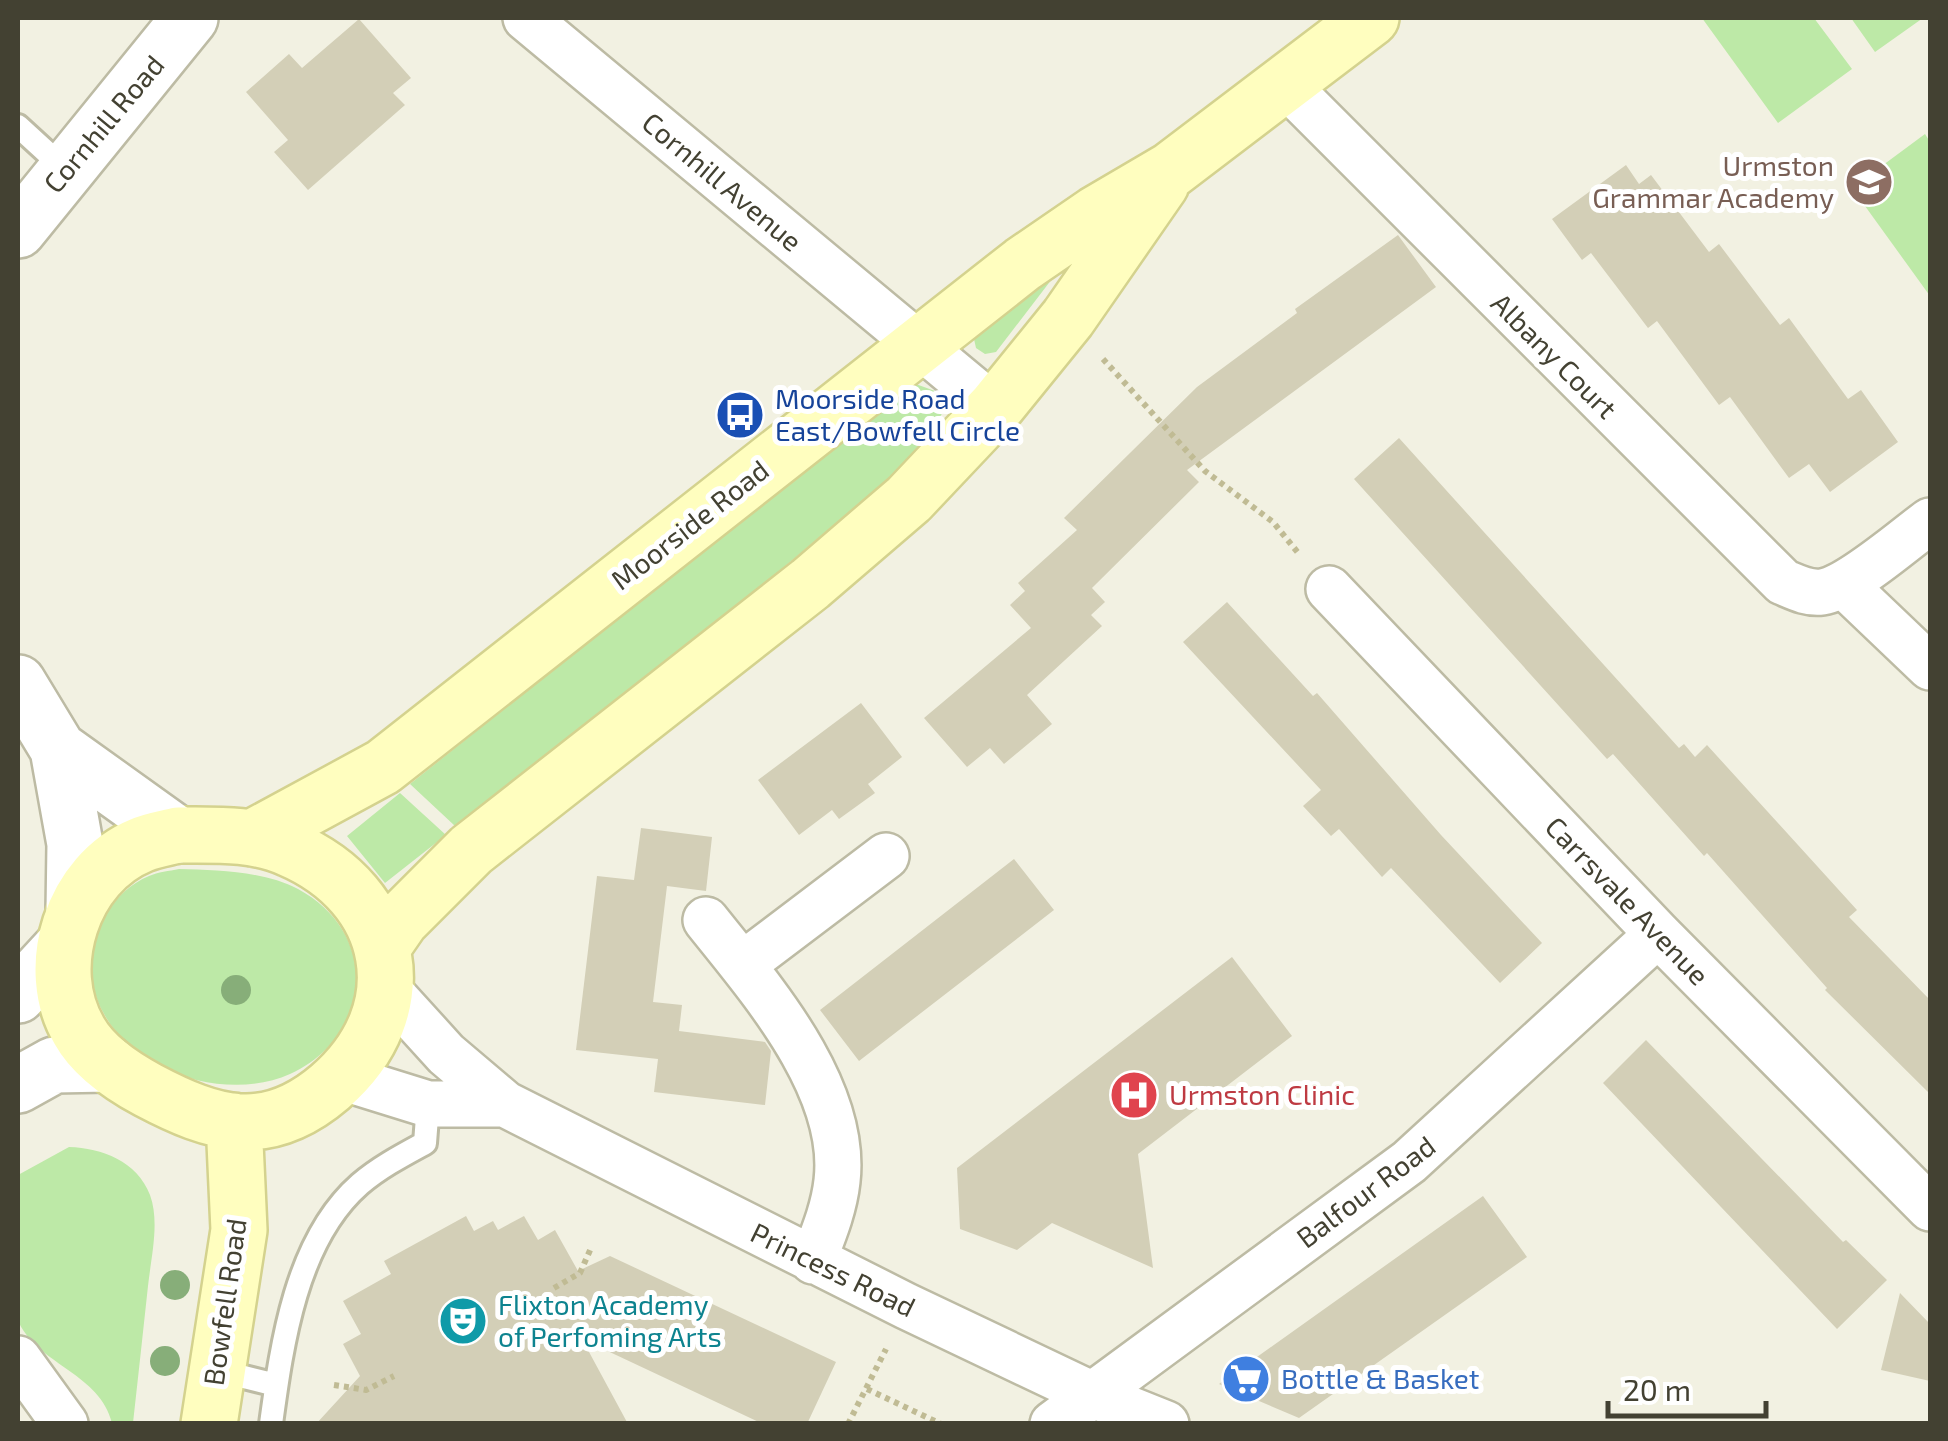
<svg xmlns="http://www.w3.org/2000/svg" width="1948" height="1441" font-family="'Exo 2',sans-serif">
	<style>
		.green { fill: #bde9a7 }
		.building { fill: #d3cfb7 }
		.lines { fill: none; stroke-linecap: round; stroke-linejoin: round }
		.service-casing { stroke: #bdbba4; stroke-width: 28 }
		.minor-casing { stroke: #bdbba4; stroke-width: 50 }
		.tertiary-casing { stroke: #bdbba4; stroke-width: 60 }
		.secondary-casing { stroke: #d4d28e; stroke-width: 60 }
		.path { stroke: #c0bb94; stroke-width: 6; stroke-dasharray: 5 5; stroke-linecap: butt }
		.service { stroke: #fff; stroke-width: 22 }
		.minor { stroke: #fff; stroke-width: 45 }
		.tertiary { stroke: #fff; stroke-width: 55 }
		.secondary { stroke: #fffebf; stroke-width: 55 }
		.tree { fill: #87ae79 }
		.labels { text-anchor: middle; stroke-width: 10; stroke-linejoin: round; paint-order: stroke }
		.street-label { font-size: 28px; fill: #434132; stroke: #fff }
		.education-label { font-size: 28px; fill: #785e54; stroke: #fff; text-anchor: end }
		.transit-label { font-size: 28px; fill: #164399; stroke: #fff; text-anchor: start }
		.health-label { font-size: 28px; fill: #be3a42; stroke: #fff; text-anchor: start }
		.culture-label { font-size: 28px; fill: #0d838f; stroke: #fff; text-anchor: start }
		.shop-label { font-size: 28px; fill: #366cbe; stroke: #fff; text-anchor: start }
	</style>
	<rect width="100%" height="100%" fill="#f2f1e2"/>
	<path class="green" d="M1702,18H1814L1852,69L1778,123Z
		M1851,18H1923L1875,52Z
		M1925,134L1930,142V296L1852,188Z
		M1055,275L996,352L985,354L976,348L972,330Z
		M913,383L935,391L945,409L914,457L737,607L455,826L410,784Z
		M400,793L446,835L385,883L347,836Z
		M179,869C217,870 264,871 298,889C381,934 373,1036 290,1074C228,1102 135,1074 103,1012C77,965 98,897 149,876C158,872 169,871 179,869Z
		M69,1147C102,1148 137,1161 150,1195C160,1222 151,1258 148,1286C143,1332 138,1378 133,1423H112C100,1374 41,1366 19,1323C13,1309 17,1199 18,1175Z"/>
	<path class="building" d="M359,19L411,78L393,93L405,105L308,190L274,152L288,140L246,92L289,54L302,68Z
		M1626,165L1639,184L1651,175L1709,252L1719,244L1780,325L1789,318L1848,399L1861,390L1898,442L1830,492L1809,464L1789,478L1730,397L1719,405L1657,321L1648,328L1591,253L1582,260L1552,219Z
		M1398,235L1436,287L1187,470L1199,482L1092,588L1105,602L1091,615L1102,626L1027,695L1052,724L1004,764L990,748L967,767L924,718L1031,628L1010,605L1025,591L1018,583L1077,530L1064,518L1197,387L1297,313L1295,309Z
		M1399,438L1679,748L1684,744L1695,757L1707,745L1857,910L1849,917L1930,1000V1094L1825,990L1827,988L1707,853L1704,856L1613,754L1607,759L1354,479Z
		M1227,602L1313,696L1317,693L1441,835L1542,943L1500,983L1391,868L1382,877L1339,829L1331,836L1303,806L1321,790L1183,642Z
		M861,703L902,757L868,784L875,793L839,819L832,810L799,835L758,780Z
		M641,828L712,837L706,891L667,886L653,1002L682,1005L679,1031L765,1042L771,1051L765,1105L654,1092L658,1059L576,1050L597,876L634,880Z
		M1014,859L1054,910L859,1061L820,1010Z
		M1232,957L1292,1036L1138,1154L1153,1268L1052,1223L1017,1250L960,1229L957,1168Z
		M1646,1040L1843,1242L1846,1240L1887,1280L1837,1329L1603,1083Z
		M1483,1196L1527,1257L1299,1418L1219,1384Z
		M466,1216L474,1231L493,1221L498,1230L524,1216L538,1240L555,1230L578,1271L610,1256L836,1362L807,1424H763L582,1339L628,1424H316L360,1376L343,1344L361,1334L343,1301L391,1274L384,1261Z
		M1900,1293L1930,1324V1381L1881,1370Z"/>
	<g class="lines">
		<g class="service-casing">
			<path id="service" d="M18,126L66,170
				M216,1370L276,1385
				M271,1424C282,1343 296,1240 360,1184C380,1167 403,1155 425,1143L428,1104"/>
		</g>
		<g class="minor-casing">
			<path id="minor" d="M526,18L995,408
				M1283,82L1783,582C1795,587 1808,594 1822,592C1850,588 1905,539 1930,521
				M1843,584L1930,667
				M1329,589L1658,934L1930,1208
				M706,920C760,988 848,1087 837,1181C834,1209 823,1235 813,1261
				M742,965L886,856
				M387,989L446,1054L505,1104L906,1306L1091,1394L1166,1424
				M341,1077L428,1104H505
				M18,1359L65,1424
				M1053,1424L1409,1162L1658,934"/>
		</g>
		<g class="tertiary-casing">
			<path id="tertiary" d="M18,230L190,18
				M18,683L58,749L178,835
				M58,749L75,844L74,911
				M18,995L64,945
				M18,1085L54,1065L108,1064"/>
		</g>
		<g class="secondary-casing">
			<path id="secondary" d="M178,835C215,835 255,833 290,849C397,895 419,1010 330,1087C267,1141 214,1125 148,1090C122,1076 93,1056 79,1031C42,968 72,873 141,845C152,840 166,838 178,835Z
				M252,838L383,767L1023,264L1096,214L1171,170L1371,18
				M383,946L401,920L471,850L810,584L909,499L995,408L1068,318L1161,184
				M209,1424L239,1230L234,1121"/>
		</g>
		<path class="path" d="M1103,359L1205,471L1273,522L1299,554
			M554,1288L580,1273L591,1248
			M334,1385L366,1390L394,1376
			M867,1389L941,1424
			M848,1424L886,1349"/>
		<use href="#service" class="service"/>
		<use href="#minor" class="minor"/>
		<use href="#tertiary" class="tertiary"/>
		<use href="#secondary" class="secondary"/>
	</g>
	<g class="tree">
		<circle cx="236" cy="990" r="15"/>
		<circle cx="175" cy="1285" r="15"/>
		<circle cx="165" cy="1361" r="15"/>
	</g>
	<defs>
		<g id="school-disc" transform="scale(2.5)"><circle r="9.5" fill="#8d6e63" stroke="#fff"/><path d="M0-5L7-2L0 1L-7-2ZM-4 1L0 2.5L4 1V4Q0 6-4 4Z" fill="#fff"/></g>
		<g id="bus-disc" transform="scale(2.5)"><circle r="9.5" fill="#1a4fb4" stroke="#fff"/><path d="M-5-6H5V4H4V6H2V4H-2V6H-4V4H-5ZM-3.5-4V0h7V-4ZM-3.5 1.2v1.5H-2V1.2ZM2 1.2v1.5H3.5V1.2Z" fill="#fff"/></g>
		<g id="hospital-disc" transform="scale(2.5)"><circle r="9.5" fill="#e0444e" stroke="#fff"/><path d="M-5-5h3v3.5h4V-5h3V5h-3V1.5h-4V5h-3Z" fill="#fff"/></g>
		<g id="theatre-disc" transform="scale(2.5)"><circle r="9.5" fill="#0f9aa8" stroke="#fff"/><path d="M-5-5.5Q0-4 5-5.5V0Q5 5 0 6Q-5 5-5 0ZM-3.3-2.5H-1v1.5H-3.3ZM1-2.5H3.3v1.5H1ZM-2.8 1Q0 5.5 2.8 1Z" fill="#fff"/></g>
		<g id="supermarket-disc" transform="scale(2.5)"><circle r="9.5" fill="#3f7fe0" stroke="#fff"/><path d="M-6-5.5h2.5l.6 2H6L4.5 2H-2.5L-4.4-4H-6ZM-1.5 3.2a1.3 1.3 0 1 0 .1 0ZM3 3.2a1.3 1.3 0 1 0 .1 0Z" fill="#fff"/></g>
	</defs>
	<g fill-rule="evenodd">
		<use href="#school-disc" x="1869" y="182"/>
		<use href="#bus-disc" x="740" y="415"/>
		<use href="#hospital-disc" x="1134" y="1095"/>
		<use href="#theatre-disc" x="463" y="1321"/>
		<use href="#supermarket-disc" x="1246" y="1379"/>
	</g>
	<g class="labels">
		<g class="street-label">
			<text transform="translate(104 124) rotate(-50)" y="10">Cornhill Road</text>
			<text transform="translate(722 182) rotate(40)" y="10">Cornhill Avenue</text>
			<text transform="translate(1554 356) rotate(45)" y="10">Albany Court</text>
			<text transform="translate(690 525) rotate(-38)" y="10">Moorside Road</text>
			<text transform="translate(1627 901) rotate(46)" y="10">Carrsvale Avenue</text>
			<text transform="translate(1366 1192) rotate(-37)" y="10">Balfour Road</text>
			<text transform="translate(833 1270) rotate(26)" y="10">Princess Road</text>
			<text transform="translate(225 1302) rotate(-82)" y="10">Bowfell Road</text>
		</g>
		<g class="education-label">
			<text x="1834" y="176">Urmston<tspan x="1834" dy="32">Grammar Academy</tspan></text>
		</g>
		<g class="transit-label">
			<text x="775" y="409">Moorside Road<tspan x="775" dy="32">East/Bowfell Circle</tspan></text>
		</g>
		<g class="health-label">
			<text x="1169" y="1105">Urmston Clinic</text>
		</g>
		<g class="culture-label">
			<text x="498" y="1315">Flixton Academy<tspan x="498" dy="32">of Perfoming Arts</tspan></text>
		</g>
		<g class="shop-label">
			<text x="1281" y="1389">Bottle &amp; Basket</text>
		</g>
	</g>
	<rect width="1948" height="1441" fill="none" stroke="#434132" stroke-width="40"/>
	<path d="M1608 1401v15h158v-15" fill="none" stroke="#434132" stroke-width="5"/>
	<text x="1623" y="1401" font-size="30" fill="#434132" stroke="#ffffff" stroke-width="8" paint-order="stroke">20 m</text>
</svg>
